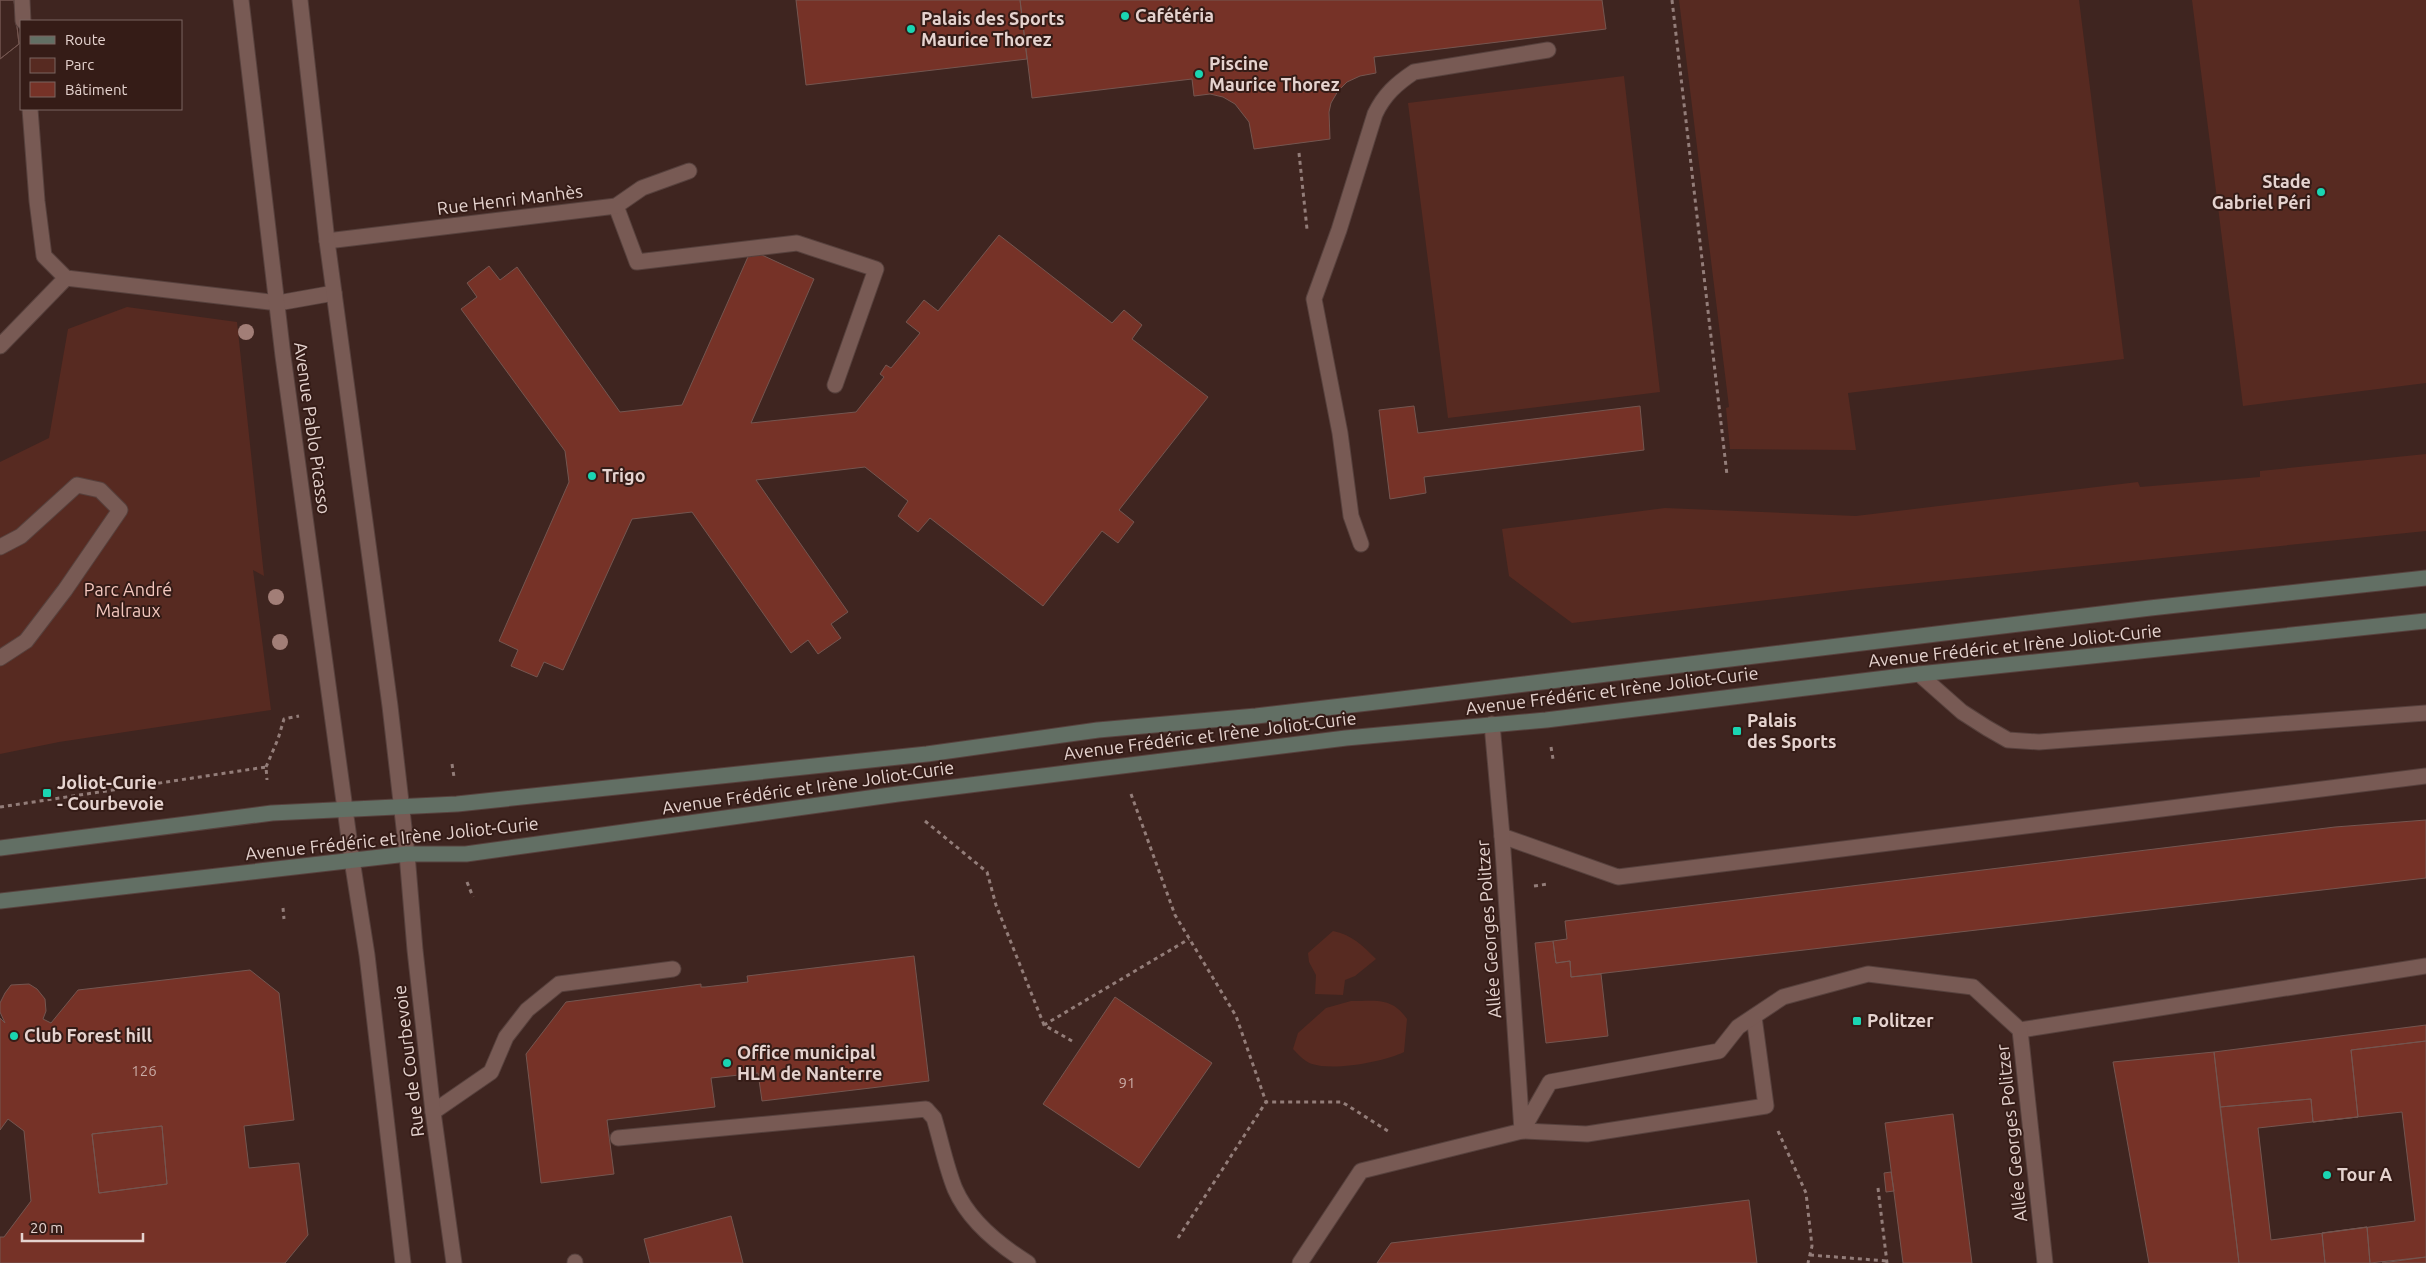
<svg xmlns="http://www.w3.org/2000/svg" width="2426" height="1263" font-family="Ubuntu,sans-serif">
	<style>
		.green { fill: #572a21 }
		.building { fill: #763227; stroke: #745650; fill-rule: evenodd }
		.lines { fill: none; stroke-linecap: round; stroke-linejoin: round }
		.service-casing { stroke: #57413d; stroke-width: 17 }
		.minor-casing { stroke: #57413d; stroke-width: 17 }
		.tertiary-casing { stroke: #57413d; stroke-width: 17 }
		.secondary-casing { stroke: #57413d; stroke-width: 17 }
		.path { stroke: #937d79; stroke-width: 3; stroke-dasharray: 4 4; stroke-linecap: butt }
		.service { stroke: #785a54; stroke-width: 15 }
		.minor { stroke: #785a54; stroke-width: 15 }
		.tertiary { stroke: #785a54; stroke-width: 15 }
		.secondary { stroke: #626f64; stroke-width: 15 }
		.tree { fill: #a27e77 }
		.poi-dot { fill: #1ad5b2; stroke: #351c17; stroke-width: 2 }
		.labels { text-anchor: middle; stroke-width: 4; stroke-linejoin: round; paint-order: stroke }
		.number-label { font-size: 15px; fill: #c9aba5 }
		.poi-label { font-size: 18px; font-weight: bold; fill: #e5d3cf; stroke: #351c17; text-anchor: start }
		.street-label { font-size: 18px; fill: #e5d3cf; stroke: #351c17 }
		.park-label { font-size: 18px; fill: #f3c7be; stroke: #351c17 }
	</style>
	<rect width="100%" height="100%" fill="#3f2520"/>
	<path class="green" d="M1679,0H2079L2124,359L1848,393L1856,450L1730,449L1726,408L1729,407Z
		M2192,0H2426V383L2243,406Z
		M1624,76L1660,392L1448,418L1408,103Z
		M127,307L237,322L264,576L253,570L271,710L59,742L0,754V462L49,438L68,329Z
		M2426,454V531L1860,589L1572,623L1509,576L1502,529L1665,508L1856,516L2138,482L2140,487L2260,477V471Z
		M1333,931C1352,935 1362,945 1376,959L1355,976L1345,980L1343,995L1315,994L1316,975L1309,962L1308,953Z
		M1351,1001C1376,1001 1392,997 1407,1019L1404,1052C1383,1062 1334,1071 1312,1064C1305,1062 1298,1054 1293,1049L1298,1033L1326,1008Z"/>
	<path class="building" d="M0,0H14L19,44L0,59Z
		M0,0H14L19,44L0,59Z
		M796,0H1020L1027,59L806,85Z
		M1020,0H1602L1606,29L1374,57L1376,73L1360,76L1347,82L1338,91L1331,103L1329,112L1330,139L1254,149L1249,122L1235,104L1223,97L1210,94L1194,96L1192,79L1032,98Z
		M999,235L1112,323L1124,310L1142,325L1132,339L1208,397L1119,510L1134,522L1118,543L1102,531L1043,606L930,518L918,532L898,516L908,501L865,467L756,480L848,612L831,624L841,638L818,654L808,640L791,653L692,512L632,519L563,670L544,662L537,677L511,666L518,650L499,641L569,482L565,451L461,309L477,297L467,283L489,266L500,280L517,267L620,412L682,405L751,250L814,279L751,423L856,412L884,377L880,374L886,365L891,368L920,333L906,322L924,300L938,311Z
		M1414,406L1418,433L1640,406L1644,450L1424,477L1426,493L1390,499L1379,410Z
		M2426,820V878L1571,977L1570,961L1556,963L1553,941L1567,939L1565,921L2335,827Z
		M1553,941L1556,963L1570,961L1571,977L1601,974L1608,1036L1546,1043L1535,943Z
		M914,956L929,1081L762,1101L758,1073L711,1078L715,1107L607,1120L614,1174L541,1183L526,1054L566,1002L701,984V987H705L748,982L747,976Z
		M250,970L279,993L294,1120L244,1126L249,1168L299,1163L308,1235L285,1263H0V1237H4L31,1201L24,1131L8,1119L0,1130V1018L5,1023L0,1012V1003L5,993L11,985L29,984L37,989L45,999L46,1011L43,1019L51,1023L78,990ZM162,1126L167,1184L99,1193L92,1134Z
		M1115,997L1212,1063L1139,1168L1043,1104Z
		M2426,1025V1041L2351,1050L2358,1117L2313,1122L2311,1099L2220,1107L2214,1052Z
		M2426,1041V1257L2370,1263L2367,1227L2322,1233L2325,1263H2239L2220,1107L2311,1099L2313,1122L2358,1117L2351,1050Z
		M2214,1052L2239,1263H2149L2113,1062Z
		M2402,1112L2415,1221L2271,1240L2258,1128Z
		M1953,1114L1972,1263H1903L1885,1123Z
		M162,1126L167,1184L99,1193L92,1134Z
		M1891,1172L1894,1191L1886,1192L1884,1173Z
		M1749,1200L1757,1263H1377L1391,1243Z
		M731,1216L743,1263H650L644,1239Z
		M2367,1227L2370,1263H2325L2322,1233Z
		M2426,1257V1263H2382Z"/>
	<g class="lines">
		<g class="service-casing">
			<path id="service" d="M22,0L23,21
				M30,109L37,201L44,256L66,278
				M616,206L637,262L797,243L876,269L835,385
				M0,346L66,278L278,303L334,293
				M1361,544L1351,516L1340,433L1314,299L1339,230L1375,114C1384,95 1396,84 1414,72L1548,50
				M0,547L21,536L77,485L100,490L120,510L65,590L26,641L0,658
				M1919,674L1962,712L1987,728L2008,740L2039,742L2426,713
				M1502,836L1618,877L2426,776
				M2020,1030L2426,966
				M433,1112L491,1072L506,1037L527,1010L559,984L673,969
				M1522,1131L1587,1134L1766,1106L1754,1017
				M618,1138L926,1109L934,1118C941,1141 946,1167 955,1189C969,1221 999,1245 1028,1263
				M575,1262V1263"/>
		</g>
		<g class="minor-casing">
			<path id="minor" d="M327,241L616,206L642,188L689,171
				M1492,724L1502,836L1522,1131
				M1300,1263L1361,1171L1522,1131L1550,1082L1719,1051L1738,1027L1783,997L1868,974L1973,987L2020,1030L2045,1263"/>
		</g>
		<g class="tertiary-casing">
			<path id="tertiary" d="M241,0L283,356L352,860L367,955L403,1263
				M300,0L327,241L390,706L407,854L415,950L433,1112L454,1263"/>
		</g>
		<g class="secondary-casing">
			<path id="secondary" d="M0,848L272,813L457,804L927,754L1098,730L1256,716L1385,701L2150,608L2426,578
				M0,901L407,854H466L898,794L1346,738L1546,720L1919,674L2426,621"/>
		</g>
		<path class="path" d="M1672,0L1727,475
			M1299,153L1307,229
			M1551,747L1553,759
			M452,764L454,777
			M266,767L278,739L284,719L299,716
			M1131,794L1175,915L1236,1016L1266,1102H1342L1391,1133
			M0,807L266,767L267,780
			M925,821L987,872L996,905L1044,1025
			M467,882L473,897
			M1534,886L1548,884
			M283,908L284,919
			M1072,1041L1044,1025L1189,939
			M1778,1131L1806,1193L1812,1246L1808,1263
			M1878,1188L1887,1263
			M1178,1238L1266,1102
			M1810,1255L1887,1261"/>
		<use href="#service" class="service"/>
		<use href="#minor" class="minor"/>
		<use href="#tertiary" class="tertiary"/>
		<use href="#secondary" class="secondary"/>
	</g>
	<g class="tree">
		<circle cx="246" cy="332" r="8"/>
		<circle cx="276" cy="597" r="8"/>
		<circle cx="280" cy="642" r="8"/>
	</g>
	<g class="poi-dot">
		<circle cx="1125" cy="16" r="5"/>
		<circle cx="911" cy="29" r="5"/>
		<circle cx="1199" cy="74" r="5"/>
		<circle cx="2321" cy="192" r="5"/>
		<circle cx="592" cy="476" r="5"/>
		<rect x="1732" y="726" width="10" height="10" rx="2.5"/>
		<rect x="42" y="788" width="10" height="10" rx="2.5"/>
		<rect x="1852" y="1016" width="10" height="10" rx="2.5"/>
		<circle cx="14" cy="1036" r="5"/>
		<circle cx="727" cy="1063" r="5"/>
		<circle cx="2327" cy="1175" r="5"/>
	</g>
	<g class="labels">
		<g class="number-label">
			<text x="144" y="1076">126</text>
			<text x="1127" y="1088">91</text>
		</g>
		<g class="poi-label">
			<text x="1135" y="22">Cafétéria</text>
			<text x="921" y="25">Palais des Sports<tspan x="921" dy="21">Maurice Thorez</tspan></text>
			<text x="1209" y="70">Piscine<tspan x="1209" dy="21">Maurice Thorez</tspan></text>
			<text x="2311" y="188" text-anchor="end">Stade<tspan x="2311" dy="21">Gabriel Péri</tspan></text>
			<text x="602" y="482">Trigo</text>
			<text x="1747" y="727">Palais<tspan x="1747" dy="21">des Sports</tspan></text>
			<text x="57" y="789">Joliot-Curie<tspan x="57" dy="21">- Courbevoie</tspan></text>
			<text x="1867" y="1027">Politzer</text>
			<text x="24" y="1042">Club Forest hill</text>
			<text x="737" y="1059">Office municipal<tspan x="737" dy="21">HLM de Nanterre</tspan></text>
			<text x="2337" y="1181">Tour A</text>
		</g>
		<g class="street-label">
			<text transform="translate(510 200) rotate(-7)" y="6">Rue Henri Manhès</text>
			<text transform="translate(312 428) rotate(82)" y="6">Avenue Pablo Picasso</text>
			<text transform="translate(2015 646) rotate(-6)" y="6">Avenue Frédéric et Irène Joliot-Curie</text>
			<text transform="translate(1612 691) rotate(-7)" y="6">Avenue Frédéric et Irène Joliot-Curie</text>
			<text transform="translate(1210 736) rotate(-7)" y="6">Avenue Frédéric et Irène Joliot-Curie</text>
			<text transform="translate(808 788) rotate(-8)" y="6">Avenue Frédéric et Irène Joliot-Curie</text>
			<text transform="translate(392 839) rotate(-6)" y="6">Avenue Frédéric et Irène Joliot-Curie</text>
			<text transform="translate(1489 929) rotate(-94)" y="6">Allée Georges Politzer</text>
			<text transform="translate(409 1061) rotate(-97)" y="6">Rue de Courbevoie</text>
			<text transform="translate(2012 1133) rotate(-96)" y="6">Allée Georges Politzer</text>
		</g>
		<g class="park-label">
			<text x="128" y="596">Parc André<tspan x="128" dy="21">Malraux</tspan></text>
		</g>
	</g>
	<rect x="20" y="20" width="162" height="90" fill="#351c17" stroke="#7b6561"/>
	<rect x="30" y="36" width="25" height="8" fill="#626f64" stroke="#7b6561"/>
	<text x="65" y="45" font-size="15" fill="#e5d3cf">Route</text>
	<rect x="30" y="58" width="25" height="15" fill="#572a21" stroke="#7b6561"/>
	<text x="65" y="70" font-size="15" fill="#e5d3cf">Parc</text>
	<rect x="30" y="82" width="25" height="15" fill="#763227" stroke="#7b6561"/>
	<text x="65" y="95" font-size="15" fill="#e5d3cf">Bâtiment</text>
	<path d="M22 1233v8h121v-8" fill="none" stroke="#e5d3cf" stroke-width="2.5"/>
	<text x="30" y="1233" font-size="15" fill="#e5d3cf" stroke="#351c17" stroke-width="4" paint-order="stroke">20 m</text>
</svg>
